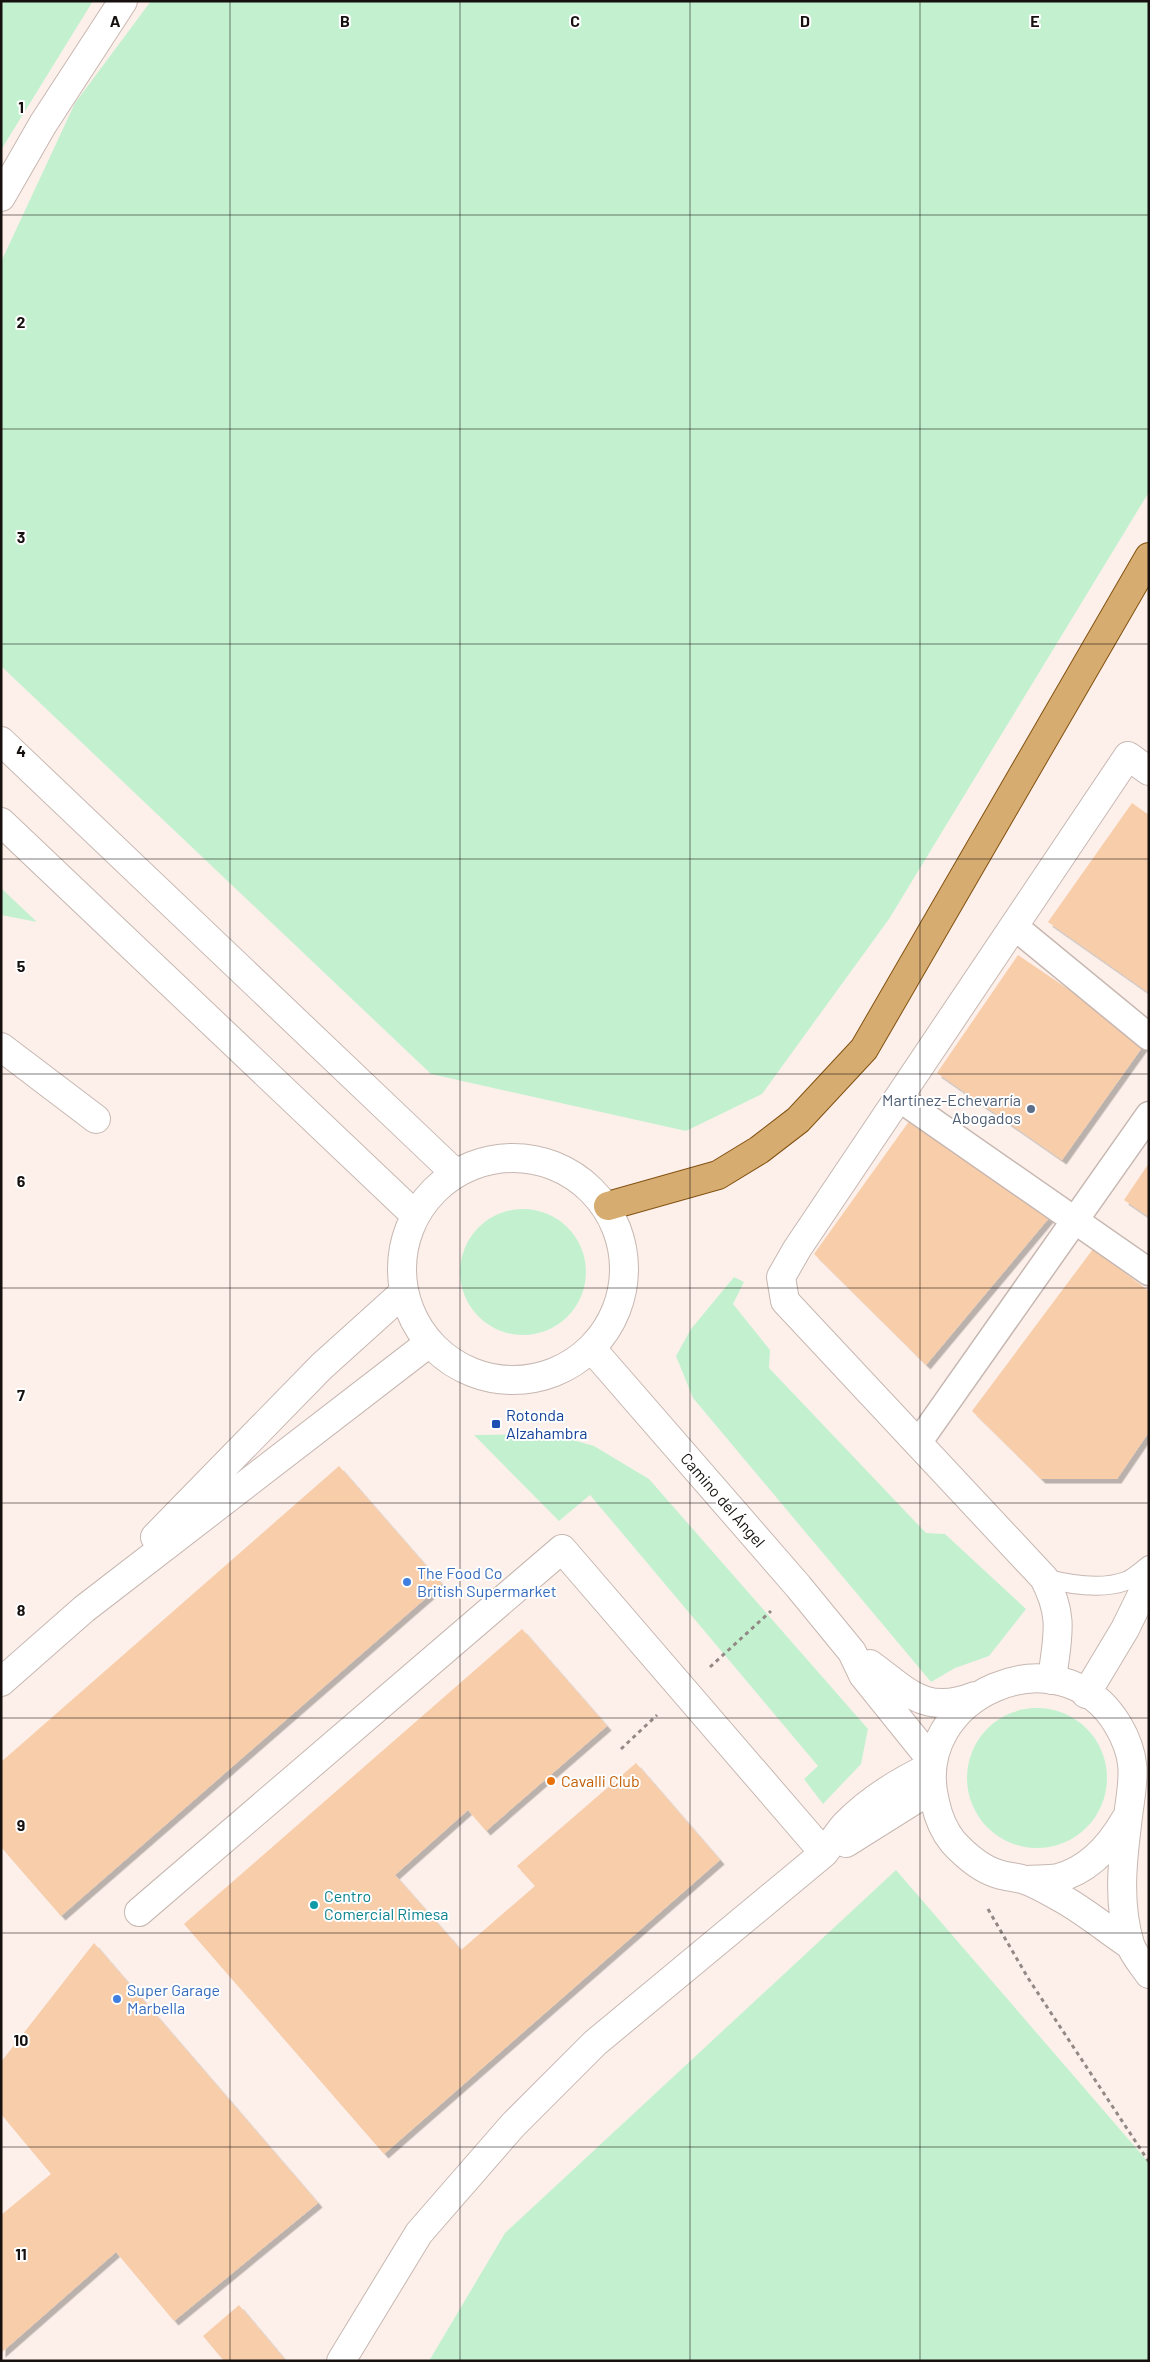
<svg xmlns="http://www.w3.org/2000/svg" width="1150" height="2362" font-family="Barlow,sans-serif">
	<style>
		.green { fill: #c3f1d0 }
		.building { fill: #f8cda9; filter: url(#shadow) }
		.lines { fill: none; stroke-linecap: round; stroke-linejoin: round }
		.service-casing { stroke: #c7b7b1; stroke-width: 20 }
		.pedestrian-casing { stroke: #c7b7b1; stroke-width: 29 }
		.minor-casing { stroke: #c7b7b1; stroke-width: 30 }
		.tertiary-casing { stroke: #c7b7b1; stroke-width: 30 }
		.primary-casing { stroke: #825211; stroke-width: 30 }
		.path { stroke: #928986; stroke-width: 3; stroke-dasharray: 4 4; stroke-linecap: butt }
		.service { stroke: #fff; stroke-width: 18 }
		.pedestrian { stroke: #fff; stroke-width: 26 }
		.minor { stroke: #fff; stroke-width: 28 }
		.tertiary { stroke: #fff; stroke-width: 28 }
		.primary { stroke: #d7ac71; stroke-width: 28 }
		.grid { fill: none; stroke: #16110f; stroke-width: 1; stroke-opacity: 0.55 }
		.service-dot { fill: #5c6f8a; stroke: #fff; stroke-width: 2 }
		.transit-dot { fill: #1a4fb4; stroke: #fff; stroke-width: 2 }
		.shop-dot { fill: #3f7fe0; stroke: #fff; stroke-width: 2 }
		.food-dot { fill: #e8710a; stroke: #fff; stroke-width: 2 }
		.culture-dot { fill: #0f9aa8; stroke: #fff; stroke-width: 2 }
		.labels { text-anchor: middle; stroke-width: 4; stroke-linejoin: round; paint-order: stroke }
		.service-label { font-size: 16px; fill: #4e5e75; stroke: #fff; text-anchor: end }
		.transit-label { font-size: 16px; fill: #164399; stroke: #fff; text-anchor: start }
		.street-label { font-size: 16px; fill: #16110f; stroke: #fff }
		.shop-label { font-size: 16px; fill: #366cbe; stroke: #fff; text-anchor: start }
		.food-label { font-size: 16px; fill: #c56008; stroke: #fff; text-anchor: start }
		.culture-label { font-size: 16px; fill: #0d838f; stroke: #fff; text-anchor: start }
		.grid-label { font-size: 16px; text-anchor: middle; font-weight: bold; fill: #16110f; stroke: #fff; stroke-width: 4; stroke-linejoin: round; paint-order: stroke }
	</style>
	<defs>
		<filter id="shadow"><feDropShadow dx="4.5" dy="4.5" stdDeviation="0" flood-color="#0004"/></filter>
	</defs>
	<rect width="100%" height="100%" fill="#fdf0eb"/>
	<path class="green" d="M1,1H93L1,150Z
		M151,1H1149V492L889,919L762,1094L686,1131L431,1074L1,666V262L75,103Z
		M1,888L37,922L1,915Z
		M460 1272a63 63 0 1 1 126 0a63 63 0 1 1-126 0Z
		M734,1277L744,1282L733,1304L770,1350L769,1368L926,1533L945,1534L1026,1609L989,1656L955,1668L931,1682L693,1398L676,1356L691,1329Z
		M552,1434L594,1446L649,1479L868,1729L861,1764L823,1804L804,1779L818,1766L590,1495L559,1521L474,1435Z
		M967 1778a70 70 0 1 1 140 0a70 70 0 1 1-140 0Z
		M896,1870L1149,2163V2361H429L505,2233Z"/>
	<path class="building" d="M1132,803L1149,815V993L1048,922Z
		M1018,955L1146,1042L1062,1160L937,1073Z
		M910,1120L1049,1218L926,1365L814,1254Z
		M1149,1163V1217L1124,1200Z
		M1093,1249L1149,1291V1432L1117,1479H1041L972,1411Z
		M339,1466L442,1584L61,1916L1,1847V1762Z
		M522,1629L607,1726L486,1831L468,1810L395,1875L461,1950L535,1886L517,1866L636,1763L720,1860L384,2154L184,1924Z
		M94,1943L318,2203L174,2321L116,2252L1,2353V2215L51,2174L1,2114V2062Z
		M239,2305L286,2361H224L203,2336Z"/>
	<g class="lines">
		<g class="service-casing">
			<path id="service" d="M1044,1578C1067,1584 1102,1590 1126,1581C1134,1578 1142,1570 1149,1565"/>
		</g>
		<g class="pedestrian-casing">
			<path id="pedestrian" d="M1014,926L1149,1037
				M899,1098L1149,1272
				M918,1443L1149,1115"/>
		</g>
		<g class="minor-casing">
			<path id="minor" d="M1,1047L96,1119
				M155,1537L322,1366L403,1293
				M1052,1680C1057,1637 1065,1618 1044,1578L785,1301L781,1277L797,1249L1128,756L1149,771
				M1,1682L84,1609L429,1343
				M1086,1694L1125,1629L1149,1580
				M846,1843L932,1789
				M824,1853C831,1844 838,1833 845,1825C869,1800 902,1780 932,1766
				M139,1912L562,1549L824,1853L595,2043L513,2125L419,2233L341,2361"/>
		</g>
		<g class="tertiary-casing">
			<path id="tertiary" d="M1,197L43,124L123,1
				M1,741L455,1173
				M1,822L414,1214
				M402 1269a111 111 0 1 1 222 0a111 111 0 1 1-222 0Z
				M592,1349L798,1586L852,1652L863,1675L933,1762
				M870,1664C907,1691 925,1716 975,1696
				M1026,1880C1036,1879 1048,1880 1058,1878C1089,1870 1110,1846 1125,1820
				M1130,1945C1107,1930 1085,1911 1061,1898C1050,1892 1037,1884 1025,1880C1016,1877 1007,1877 998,1874C981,1869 965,1855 953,1842C944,1831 938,1816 935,1802C908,1695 1061,1629 1118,1725C1141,1764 1131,1785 1127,1825C1122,1864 1118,1905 1130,1944C1133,1954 1143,1965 1149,1974"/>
		</g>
		<g class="primary-casing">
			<path id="primary" d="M608,1206L718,1175L759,1150L798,1120L864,1049L1149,557"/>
		</g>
		<path class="path" d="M710,1667L771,1611
			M621,1749L657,1715
			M988,1909L1028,1978L1149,2162"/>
		<use href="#service" class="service"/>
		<use href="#pedestrian" class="pedestrian"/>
		<use href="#minor" class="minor"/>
		<use href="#tertiary" class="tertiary"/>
		<use href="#primary" class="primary"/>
	</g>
	<path class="grid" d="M230,1V2361M460,1V2361M690,1V2361M920,1V2361M1,215H1149M1,429H1149M1,644H1149M1,859H1149M1,1074H1149M1,1288H1149M1,1503H1149M1,1718H1149M1,1933H1149M1,2147H1149"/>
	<circle class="service-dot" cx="1031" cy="1109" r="5"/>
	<rect class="transit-dot" x="491" y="1419" width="10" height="10" rx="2.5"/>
	<g class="shop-dot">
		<circle cx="407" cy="1582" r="5"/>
		<circle cx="117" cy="1999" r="5"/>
	</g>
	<circle class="food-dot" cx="551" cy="1781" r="5"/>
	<circle class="culture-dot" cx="314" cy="1905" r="5"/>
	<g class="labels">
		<g class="service-label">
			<text x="1021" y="1106">Martínez-Echevarría<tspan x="1021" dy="18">Abogados</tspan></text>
		</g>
		<g class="transit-label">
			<text x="506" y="1421">Rotonda<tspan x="506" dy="18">Alzahambra</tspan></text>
		</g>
		<g class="street-label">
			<text transform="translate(723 1500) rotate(49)" y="6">Camino del Ángel</text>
		</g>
		<g class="shop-label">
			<text x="417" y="1579">The Food Co<tspan x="417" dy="18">British Supermarket</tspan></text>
			<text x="127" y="1996">Super Garage<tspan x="127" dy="18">Marbella</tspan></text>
		</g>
		<g class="food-label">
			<text x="561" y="1787">Cavalli Club</text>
		</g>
		<g class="culture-label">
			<text x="324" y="1902">Centro<tspan x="324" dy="18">Comercial Rimesa</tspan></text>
		</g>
	</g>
	<g class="grid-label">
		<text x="115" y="27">A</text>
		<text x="345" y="27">B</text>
		<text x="575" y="27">C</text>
		<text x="805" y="27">D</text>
		<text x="1035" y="27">E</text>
		<text x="21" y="113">1</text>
		<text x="21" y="328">2</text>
		<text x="21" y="543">3</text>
		<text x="21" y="757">4</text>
		<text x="21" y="972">5</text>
		<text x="21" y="1187">6</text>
		<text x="21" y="1401">7</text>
		<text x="21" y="1616">8</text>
		<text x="21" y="1831">9</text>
		<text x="21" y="2046">10</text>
		<text x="21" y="2260">11</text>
	</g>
	<rect width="1150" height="2362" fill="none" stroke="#16110f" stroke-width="5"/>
</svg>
